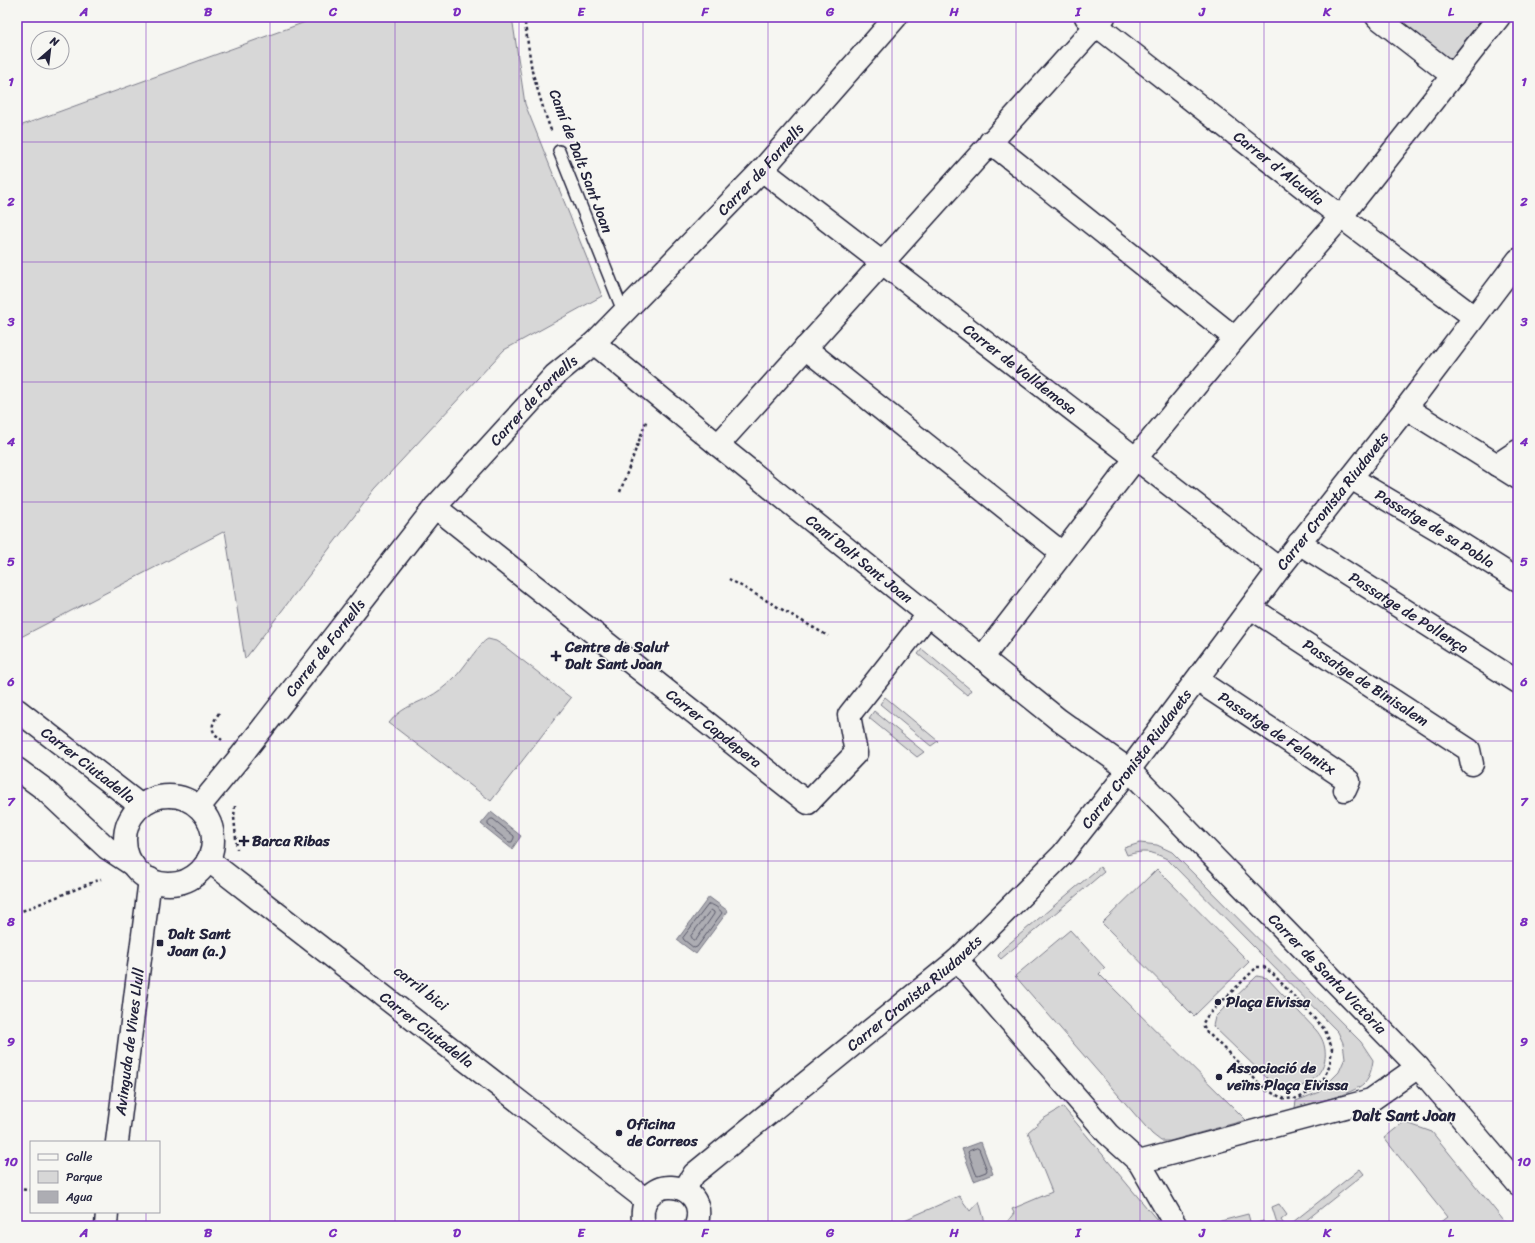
<svg xmlns="http://www.w3.org/2000/svg" width="1535" height="1243" font-family="Sriracha,sans-serif">
	<style>
		.green { fill: #d7d7d7; stroke: #7c7c89 }
		.water { fill: #adadb3; stroke: #757583 }
		.lines { fill: none; stroke-linecap: round; stroke-linejoin: round }
		.shore { stroke: #5a5a6b; stroke-width: 1 }
		.lane-casing { stroke: #22223b; stroke-width: 14 }
		.street-casing { stroke: #22223b; stroke-width: 25 }
		.secondary-casing { stroke: #22223b; stroke-width: 25 }
		.path { stroke: #22223b; stroke-width: 2.5; stroke-dasharray: 3 3; stroke-linecap: butt }
		.lane { stroke: #f6f6f2; stroke-width: 11 }
		.street { stroke: #f6f6f2; stroke-width: 22 }
		.secondary { stroke: #f6f6f2; stroke-width: 22 }
		.grid { fill: none; stroke: #7b2cbf; stroke-width: 1; stroke-opacity: 0.55 }
		.poi-dot { fill: #22223b; stroke: #f6f6f2; stroke-width: 1.5 }
		.labels { text-anchor: middle; stroke-width: 3; stroke-linejoin: round; paint-order: stroke }
		.street-label { font-size: 15px; fill: #22223b; stroke: #f6f6f2 }
		.poi-label { font-size: 15px; font-weight: bold; fill: #22223b; stroke: #f6f6f2; text-anchor: start }
		.neighbourhood-label { font-size: 16px; font-weight: bold; fill: #22223b; stroke: #f6f6f2 }
		.neatline { fill: none; stroke: #7b2cbf; stroke-width: 1.5 }
		.grid-label { font-size: 13px; text-anchor: middle; font-weight: bold; fill: #7b2cbf }
	</style>
	<rect width="100%" height="100%" fill="#f6f6f2"/>
	<filter id="ink" filterUnits="userSpaceOnUse"><feTurbulence type="fractalNoise" baseFrequency=".025" numOctaves="2"/><feDisplacementMap in="SourceGraphic" scale="8" xChannelSelector="R" yChannelSelector="G"/><feConvolveMatrix kernelMatrix="1 2 1 2 8 2 1 2 1" color-interpolation-filters="sRGB"/></filter>
	<g filter="url(#ink)">
		<path class="green" d="M319,17H512L525,104L602,296L504,350L375,489L245,659L225,531L17,639V127Z
			M1392,17H1483L1449,61Z
			M488,639L496,641L504,646L571,698L491,801L389,723C401,708 411,706 427,698C437,693 446,686 454,678C463,670 480,642 488,639Z
			M922,649L971,690L967,695L918,654Z
			M885,697L938,741L931,746L880,704Z
			M874,711L924,752L917,757L869,718Z
			M1140,843L1157,845L1172,852L1361,1042L1373,1060C1372,1068 1370,1077 1364,1083C1353,1095 1311,1103 1295,1108L1296,1101L1319,1092L1339,1072L1345,1058L1343,1043L1338,1032L1167,859C1151,851 1144,850 1127,855L1124,848Z
			M1100,867L1104,872L1001,959L998,956L1000,952L1005,947Z
			M1157,869L1249,962L1194,1016L1102,923Z
			M1070,930L1105,968L1099,974L1246,1120L1170,1141H1161L1152,1134L1015,976Z
			M1257,976L1267,978L1316,1030C1321,1036 1324,1042 1325,1050C1328,1070 1309,1089 1289,1088C1282,1087 1275,1084 1269,1080L1213,1026L1215,1017Z
			M1063,1107L1162,1226H1004L1014,1213L1012,1209L1052,1192L1028,1132L1043,1119Z
			M1404,1122L1432,1132L1508,1226H1435L1447,1217L1384,1138Z
			M1360,1169L1364,1174L1299,1226H1288Z
			M959,1196L970,1211L979,1201L986,1226H902L900,1222Z
			M1279,1204L1287,1215L1281,1220L1285,1226H1274L1277,1223L1272,1207Z
			M1248,1214L1251,1225L1263,1221L1264,1226H1218L1217,1222Z"/>
		<path class="water" d="M491,812L521,836L512,849L481,824Z
			M709,897L728,911L696,954L677,940Z
			M981,1142L993,1174L974,1181L962,1149Z"/>
		<g class="lines">
			<path class="shore" d="M491,819H493L514,836V838L512,842H509L488,825V822Z
				M709,904C713,904 720,909 722,913L697,947L694,948L684,940L683,938Z
				M711,910L714,912V914L696,940H693L691,936Z
				M977,1148L979,1149L987,1170L986,1172L978,1175L976,1174L968,1152L969,1151Z"/>
			<g class="lane-casing">
				<path id="lane" d="M559,151L623,311"/>
			</g>
			<g class="street-casing">
				<g id="street">
					<path id="s1" d="M1086,17L1341,217L1474,317"/>
					<path d="M1377,17L1453,76"/>
					<path d="M990,142L1235,338"/>
					<path id="s2" d="M762,170L1279,569"/>
					<path id="s3" d="M594,343L718,445L1059,720L1129,770L1418,1067L1518,1184"/>
					<path d="M805,348L1062,553"/>
					<path d="M1406,408L1518,478"/>
					<path d="M718,445L1104,17"/>
					<path d="M1497,465L1518,451"/>
					<path id="s4" d="M1351,478L1439,530L1518,580"/>
					<path id="s5" d="M435,507L808,803L856,753L849,715L928,615"/>
					<path id="s6" d="M1299,543L1518,682"/>
					<path id="s7" d="M1251,608L1469,750L1472,764"/>
					<path d="M982,658L1136,458L1235,338L1341,217L1499,17"/>
					<path id="s8" d="M1197,680L1349,781L1345,790"/>
					<path d="M17,769L44,789L107,848L133,865"/>
					<path id="s9" d="M199,807L240,757L435,507L555,375L594,343L762,170L896,17"/>
					<path d="M957,960L1108,1134L1139,1162L1371,1100L1418,1067"/>
					<path d="M1139,1162L1176,1226"/>
					<path id="s10" d="M684,1190L694,1174L957,960L1063,854L1129,770L1279,569L1406,408L1518,260"/>
				</g>
			</g>
			<g class="secondary-casing">
				<g id="secondary">
					<path id="s11" d="M17,710L141,806"/>
					<circle cx="169" cy="840" r="44"/>
					<path id="s12" d="M208,860L646,1200"/>
					<path id="s13" d="M117,1142L150,879"/>
					<path d="M106,1226L107,1212"/>
					<path d="M644,1226C632,1171 712,1177 696,1226"/>
				</g>
			</g>
			<path class="path" d="M524,17L532,71L545,114L552,133
				M620,492L647,419
				M729,579L828,636
				M219,713C211,725 209,731 222,740
				M235,806L234,817L237,849
				M17,913L101,879
				M1257,967H1264L1273,974L1325,1030L1332,1048L1330,1064L1324,1078L1312,1090L1299,1098L1285,1099L1266,1090L1205,1030L1203,1023L1208,1015Z
				M17,1189L31,1190"/>
			<use href="#lane" class="lane"/>
			<use href="#street" class="street"/>
			<use href="#secondary" class="secondary"/>
		</g>
	</g>
	<path class="grid" d="M146,17V1142M270,17V1226M395,17V1226M519,17V1226M643,17V1226M768,17V1226M892,17V1226M1016,17V1226M1140,17V1226M1264,17V1226M1389,17V1226M17,142H1518M17,262H1518M17,382H1518M17,502H1518M17,622H1518M17,741H1518M17,861H1518M17,981H1518M17,1101H1518M146,1212V1226"/>
	<g class="poi-dot">
		<path d="M554 650h4v4h4v4h-4v4h-4v-4h-4v-4h4z"/>
		<path d="M242 835h4v4h4v4h-4v4h-4v-4h-4v-4h4z"/>
		<rect x="156" y="939" width="8" height="8" rx="2"/>
		<circle cx="1218" cy="1002" r="4"/>
		<circle cx="1219" cy="1077" r="4"/>
		<circle cx="619" cy="1133" r="4"/>
	</g>
	<g class="labels">
		<g class="street-label">
			<text transform="translate(581 161) rotate(69)" y="5">Camí de Dalt Sant Joan</text>
			<text dy="5" stroke="none"><textPath href="#s9" startOffset="851">Carrer de Fornells</textPath></text>
			<text dy="5" stroke="none"><textPath href="#s1" startOffset="245">Carrer d'Alcudia</textPath></text>
			<text dy="5" stroke="none"><textPath href="#s2" startOffset="326">Carrer de Valldemosa</textPath></text>
			<text dy="5" stroke="none"><textPath href="#s9" startOffset="527">Carrer de Fornells</textPath></text>
			<text dy="5" stroke="none"><textPath href="#s10" startOffset="952">Carrer Cronista Riudavets</textPath></text>
			<text dy="5" stroke="none"><textPath href="#s4" startOffset="98">Passatge de sa Pobla</textPath></text>
			<text dy="5" stroke="none"><textPath href="#s3" startOffset="342">Camí Dalt Sant Joan</textPath></text>
			<text dy="5" stroke="none"><textPath href="#s6" startOffset="130">Passatge de Pollença</textPath></text>
			<text dy="5" stroke="none"><textPath href="#s9" startOffset="203">Carrer de Fornells</textPath></text>
			<text dy="5" stroke="none"><textPath href="#s7" startOffset="137">Passatge de Binisalem</textPath></text>
			<text dy="5" stroke="none"><textPath href="#s5" startOffset="356">Carrer Capdepera</textPath></text>
			<text dy="5" stroke="none"><textPath href="#s8" startOffset="96">Passatge de Felanitx</textPath></text>
			<text dy="5" stroke="none"><textPath href="#s10" startOffset="628">Carrer Cronista Riudavets</textPath></text>
			<text dy="5" stroke="none"><textPath href="#s11" startOffset="90">Carrer Ciutadella</textPath></text>
			<text dy="5" stroke="none"><textPath href="#s3" startOffset="969">Carrer de Santa Victòria</textPath></text>
			<text transform="translate(421 988) rotate(38)" y="5">carril bici</text>
			<text dy="5" stroke="none"><textPath href="#s10" startOffset="304">Carrer Cronista Riudavets</textPath></text>
			<text dy="5" stroke="none"><textPath href="#s12" startOffset="277">Carrer Ciutadella</textPath></text>
			<text dy="5" stroke="none"><textPath href="#s13" startOffset="101">Avinguda de Vives Llull</textPath></text>
		</g>
		<g class="poi-label">
			<text x="565" y="652">Centre de Salut<tspan x="565" dy="17">Dalt Sant Joan</tspan></text>
			<text x="252" y="846">Barca Ribas</text>
			<text x="168" y="939">Dalt Sant<tspan x="168" dy="17">Joan (a.)</tspan></text>
			<text x="1226" y="1007">Plaça Eivissa</text>
			<text x="1227" y="1073">Associació de<tspan x="1227" dy="17">veïns Plaça Eivissa</tspan></text>
			<text x="627" y="1129">Oficina<tspan x="627" dy="17">de Correos</tspan></text>
		</g>
		<g class="neighbourhood-label">
			<text x="1404" y="1121">Dalt Sant Joan</text>
		</g>
	</g>
	<rect width="1535" height="1243" fill="none" stroke="#f6f6f2" stroke-width="44"/>
	<rect x="30" y="1141" width="130" height="72" fill="#f6f6f2" stroke="#a1a1a9"/>
	<rect x="38" y="1154" width="20" height="6" fill="#f6f6f2" stroke="#a1a1a9"/>
	<text x="66" y="1161" font-size="12" fill="#22223b">Calle</text>
	<rect x="38" y="1171" width="20" height="12" fill="#d7d7d7" stroke="#a1a1a9"/>
	<text x="66" y="1181" font-size="12" fill="#22223b">Parque</text>
	<rect x="38" y="1191" width="20" height="12" fill="#adadb3" stroke="#a1a1a9"/>
	<text x="66" y="1201" font-size="12" fill="#22223b">Agua</text>
	<g transform="translate(50 50) rotate(28)"><circle r="19" fill="#f6f6f2" stroke="#a1a1a9"/>
	<path d="M0-3L7 15L0 10L-7 15Z" fill="#22223b"/>
	<text y="-6" font-size="11" font-weight="bold" text-anchor="middle" fill="#22223b">N</text>
	</g>
	<rect x="22" y="22" width="1491" height="1199" class="neatline"/>
	<g class="grid-label">
		<text x="84" y="16">A</text>
		<text x="208" y="16">B</text>
		<text x="333" y="16">C</text>
		<text x="457" y="16">D</text>
		<text x="581" y="16">E</text>
		<text x="705" y="16">F</text>
		<text x="830" y="16">G</text>
		<text x="954" y="16">H</text>
		<text x="1078" y="16">I</text>
		<text x="1202" y="16">J</text>
		<text x="1327" y="16">K</text>
		<text x="1451" y="16">L</text>
		<text x="11" y="86">1</text>
		<text x="1524" y="86">1</text>
		<text x="11" y="206">2</text>
		<text x="1524" y="206">2</text>
		<text x="11" y="326">3</text>
		<text x="1524" y="326">3</text>
		<text x="11" y="446">4</text>
		<text x="1524" y="446">4</text>
		<text x="11" y="566">5</text>
		<text x="1524" y="566">5</text>
		<text x="11" y="686">6</text>
		<text x="1524" y="686">6</text>
		<text x="11" y="806">7</text>
		<text x="1524" y="806">7</text>
		<text x="11" y="926">8</text>
		<text x="1524" y="926">8</text>
		<text x="11" y="1046">9</text>
		<text x="1524" y="1046">9</text>
		<text x="11" y="1166">10</text>
		<text x="1524" y="1166">10</text>
		<text x="84" y="1237">A</text>
		<text x="208" y="1237">B</text>
		<text x="333" y="1237">C</text>
		<text x="457" y="1237">D</text>
		<text x="581" y="1237">E</text>
		<text x="705" y="1237">F</text>
		<text x="830" y="1237">G</text>
		<text x="954" y="1237">H</text>
		<text x="1078" y="1237">I</text>
		<text x="1202" y="1237">J</text>
		<text x="1327" y="1237">K</text>
		<text x="1451" y="1237">L</text>
	</g>
</svg>
